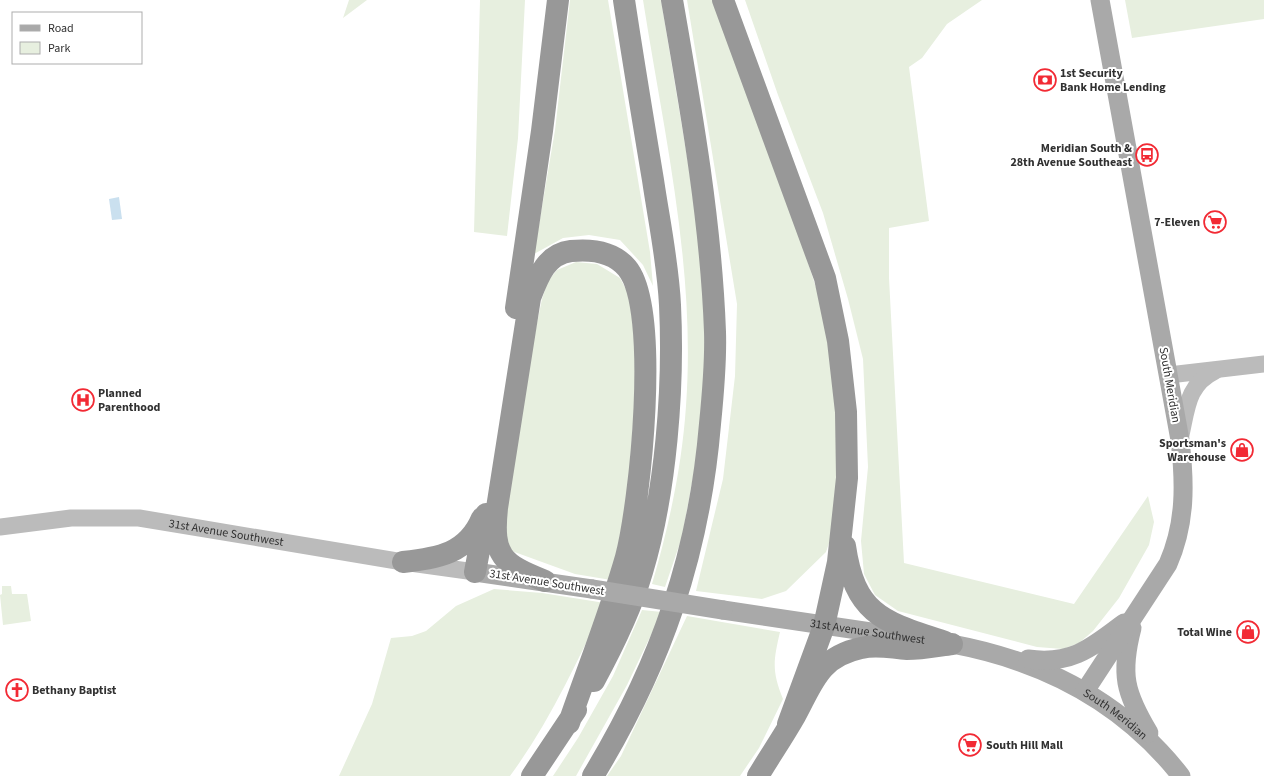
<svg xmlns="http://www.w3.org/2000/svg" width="1264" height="776" font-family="'Source Sans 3',sans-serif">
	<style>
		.green { fill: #e7efdf }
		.water { fill: #cae0ef }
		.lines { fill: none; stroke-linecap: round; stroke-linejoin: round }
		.secondary { stroke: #bbb; stroke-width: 17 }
		.primary { stroke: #a9a9a9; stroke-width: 19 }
		.highway { stroke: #989898; stroke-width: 22 }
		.primary-bridge { stroke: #a9a9a9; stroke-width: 19 }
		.labels { text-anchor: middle; stroke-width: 4; stroke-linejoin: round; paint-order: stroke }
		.poi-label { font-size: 12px; font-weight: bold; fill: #313131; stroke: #fff; text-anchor: start }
		.street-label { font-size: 12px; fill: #313131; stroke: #fff }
	</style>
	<rect width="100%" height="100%" fill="#fff"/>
	<path class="green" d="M349,0H367L343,18Z
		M480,0H525L518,138L507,236L474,232Z
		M570,0H608L650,252L653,286L643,265L620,240L589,235L563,238L534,254L555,130Z
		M643,0H661L689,169L701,257L706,322L704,390L699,445L682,537L665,587L652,584C669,526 682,466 686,406C696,269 664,134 643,0Z
		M687,0H714L787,198L821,303L841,404L834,528L826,552L786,591L762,599L696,591L723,479L735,376L737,304Z
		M745,0H982L947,24L922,58L909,67L929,221L889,228V278L904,563L1074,604L1148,496L1154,522L1149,545L1119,598L1093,631L1079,643L1063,649L1037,647L898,611L875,595L864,574L861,541L868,467L863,359L848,299L823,213L778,95Z
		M1125,0H1264V19L1132,38Z
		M576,262L597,264L620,278L630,297L639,350L627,500L611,580L575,574L509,550L502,525L525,381L542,299L548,281L557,270Z
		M2,586H11L12,594H27L31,621L3,625L0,595L2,594Z
		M494,589L542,593L605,603C577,662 549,723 510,776H339L372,704L391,638L412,636L426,631L456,606Z
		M642,610L662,612L627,685L576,776H553L578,738L613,676Z
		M687,616L780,632C773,662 772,671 783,699L759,748L740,776H607L621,756Z"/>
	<path class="water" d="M119,197L122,219L112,220L109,199Z"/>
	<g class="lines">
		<g class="secondary">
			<path d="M1169,375L1264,364"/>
			<path d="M1180,439C1187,411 1186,385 1215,371"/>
			<path id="s1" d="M0,527L71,518H139L403,562L475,572"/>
		</g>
		<g class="primary">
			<path d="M475,572L592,589"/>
			<path id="s2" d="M723,610L952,644C1043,661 1123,702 1181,776"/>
			<path d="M1132,628C1120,674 1125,693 1149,733"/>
			<path d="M1028,659C1072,665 1091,648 1124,623"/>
			<path d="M1085,691L1168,564C1186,523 1185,483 1180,440L1100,0"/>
		</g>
		<path class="highway" d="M723,0L825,278L838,341L846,412L847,478L838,562L824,626L788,724
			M516,308L542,131L558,0
			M845,546C855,616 885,622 945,642
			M403,562C438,558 467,554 482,518
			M475,572L486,514
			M545,581C502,564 492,556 497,508L530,298C538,277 546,254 571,251C591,249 613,251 627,268C661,309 640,504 626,557C610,613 588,668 569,723
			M594,681C613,646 631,610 642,572C666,492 674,388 670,305C668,263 659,221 653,180C643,120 633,60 624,0
			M532,776L576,710
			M593,776C661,664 699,555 710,424C713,394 716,362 715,332C711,221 691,109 672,0
			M758,776C770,756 783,737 795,716C813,683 819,657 861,648C877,644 891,648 907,649C922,649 937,646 952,644"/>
		<path class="primary-bridge" d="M592,589L723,610"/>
	</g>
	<defs>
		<g id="bank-ring" transform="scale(1.15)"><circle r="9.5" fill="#fff" stroke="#f22a34" stroke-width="1.5"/><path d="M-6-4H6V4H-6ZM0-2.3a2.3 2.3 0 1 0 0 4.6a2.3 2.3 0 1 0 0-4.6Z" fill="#f22a34"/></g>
		<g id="bus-ring" transform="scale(1.15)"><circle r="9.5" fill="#fff" stroke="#f22a34" stroke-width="1.5"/><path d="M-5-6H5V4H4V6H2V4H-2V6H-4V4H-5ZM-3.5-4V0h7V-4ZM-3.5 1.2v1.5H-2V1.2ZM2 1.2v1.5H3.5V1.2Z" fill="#f22a34"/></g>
		<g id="supermarket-ring" transform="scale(1.15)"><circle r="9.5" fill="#fff" stroke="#f22a34" stroke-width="1.5"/><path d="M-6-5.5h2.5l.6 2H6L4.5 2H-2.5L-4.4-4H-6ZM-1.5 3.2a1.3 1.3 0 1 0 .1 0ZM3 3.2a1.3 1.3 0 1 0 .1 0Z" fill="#f22a34"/></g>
		<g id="hospital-ring" transform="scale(1.15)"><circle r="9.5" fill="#fff" stroke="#f22a34" stroke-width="1.5"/><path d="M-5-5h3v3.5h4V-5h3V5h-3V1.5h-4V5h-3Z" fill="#f22a34"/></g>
		<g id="shop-ring" transform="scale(1.15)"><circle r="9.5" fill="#fff" stroke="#f22a34" stroke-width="1.5"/><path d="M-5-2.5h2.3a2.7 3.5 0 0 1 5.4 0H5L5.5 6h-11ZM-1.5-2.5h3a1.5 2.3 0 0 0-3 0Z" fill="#f22a34"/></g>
		<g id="church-ring" transform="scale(1.15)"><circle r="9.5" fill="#fff" stroke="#f22a34" stroke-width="1.5"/><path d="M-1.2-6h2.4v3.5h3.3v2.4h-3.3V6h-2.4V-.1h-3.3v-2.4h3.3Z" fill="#f22a34"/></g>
	</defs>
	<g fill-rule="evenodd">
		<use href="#bank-ring" x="1045" y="80"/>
		<use href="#bus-ring" x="1147" y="155"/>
		<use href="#supermarket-ring" x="1215" y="222"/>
		<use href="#hospital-ring" x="83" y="400"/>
		<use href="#shop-ring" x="1242" y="450"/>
		<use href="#shop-ring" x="1248" y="632"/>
		<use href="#church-ring" x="17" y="690"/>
		<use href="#supermarket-ring" x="970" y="745"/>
	</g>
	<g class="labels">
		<g class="poi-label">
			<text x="1060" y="77">1st Security<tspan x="1060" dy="14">Bank Home Lending</tspan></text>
			<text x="1132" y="152" text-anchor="end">Meridian South &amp;<tspan x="1132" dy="14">28th Avenue Southeast</tspan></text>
			<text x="1200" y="226" text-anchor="end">7-Eleven</text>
			<text x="98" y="397">Planned<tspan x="98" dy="14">Parenthood</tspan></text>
			<text x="1226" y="447" text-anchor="end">Sportsman's<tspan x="1226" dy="14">Warehouse</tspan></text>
			<text x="1232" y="636" text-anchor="end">Total Wine</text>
			<text x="32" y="694">Bethany Baptist</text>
			<text x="986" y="749">South Hill Mall</text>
		</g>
		<g class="street-label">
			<text transform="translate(1170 385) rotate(80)" y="4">South Meridian</text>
			<text dy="4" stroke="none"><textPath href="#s1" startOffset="228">31st Avenue Southwest</textPath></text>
			<text transform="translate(547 582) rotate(9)" y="4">31st Avenue Southwest</text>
			<text dy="4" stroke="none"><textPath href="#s2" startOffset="146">31st Avenue Southwest</textPath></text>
			<text dy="4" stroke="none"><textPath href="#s2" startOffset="411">South Meridian</textPath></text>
		</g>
	</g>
	<rect x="12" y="12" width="130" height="52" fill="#ffffff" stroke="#adadad"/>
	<rect x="20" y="25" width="20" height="6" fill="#a9a9a9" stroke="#adadad"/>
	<text x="48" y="32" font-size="12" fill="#313131">Road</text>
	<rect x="20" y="42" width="20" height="12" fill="#e7efdf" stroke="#adadad"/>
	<text x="48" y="52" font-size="12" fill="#313131">Park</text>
</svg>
